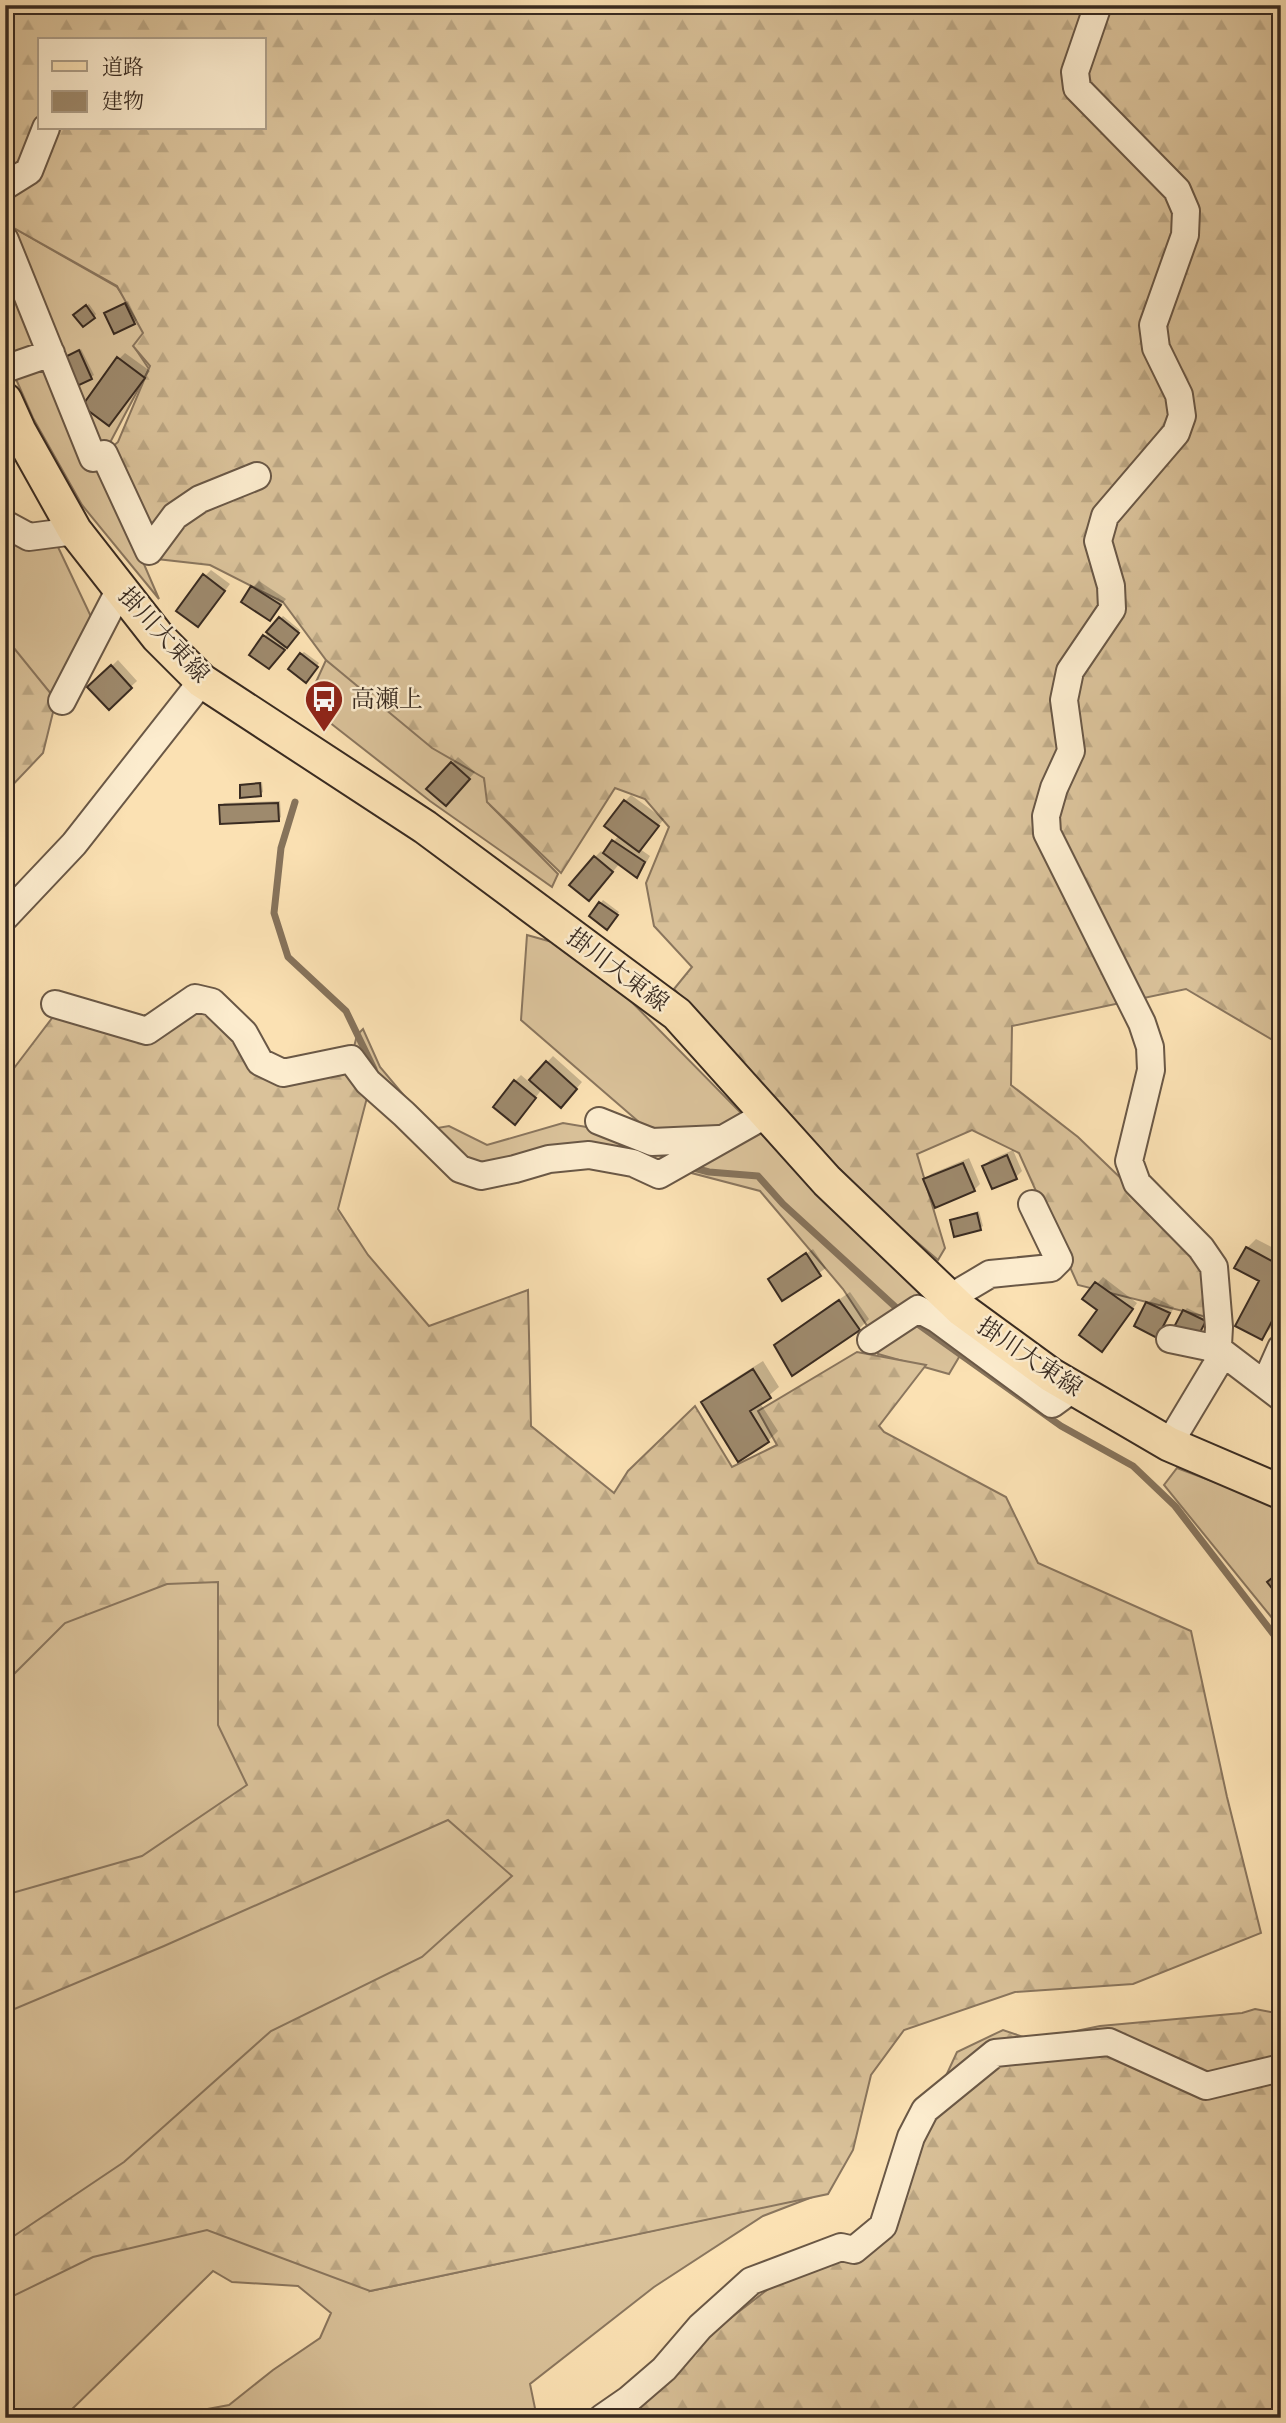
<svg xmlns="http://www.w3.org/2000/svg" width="1286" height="2423" font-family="'Libre Bodoni','Noto Serif JP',serif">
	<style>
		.grass { fill: #dac29a; stroke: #8a765e; stroke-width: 2 }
		.forest { fill: url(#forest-firs); stroke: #8a765e; stroke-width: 2; fill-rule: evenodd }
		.shadow { fill: #0003 }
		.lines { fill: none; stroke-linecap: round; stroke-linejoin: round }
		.stream { stroke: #86735b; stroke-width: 7 }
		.building { fill: #9e8a6d; stroke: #392b21; stroke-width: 2 }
		.minor-casing { stroke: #6a5846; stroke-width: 30 }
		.major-casing { stroke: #392b21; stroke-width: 37 }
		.minor { stroke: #fcecce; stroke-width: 26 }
		.major { stroke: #fbe1b3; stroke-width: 33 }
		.labels { text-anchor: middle; stroke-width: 5; stroke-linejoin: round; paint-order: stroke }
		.street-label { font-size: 24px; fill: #392b21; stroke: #fcecce }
		.poi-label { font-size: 24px; fill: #392b21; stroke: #fcecce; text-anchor: start }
	</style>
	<defs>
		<pattern id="forest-firs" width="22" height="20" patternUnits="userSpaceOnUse" patternTransform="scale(1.75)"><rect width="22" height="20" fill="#dac29a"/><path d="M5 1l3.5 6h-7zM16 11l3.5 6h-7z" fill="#bca784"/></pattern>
	</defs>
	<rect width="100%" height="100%" fill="#fbe1b3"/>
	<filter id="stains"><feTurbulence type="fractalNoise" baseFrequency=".00286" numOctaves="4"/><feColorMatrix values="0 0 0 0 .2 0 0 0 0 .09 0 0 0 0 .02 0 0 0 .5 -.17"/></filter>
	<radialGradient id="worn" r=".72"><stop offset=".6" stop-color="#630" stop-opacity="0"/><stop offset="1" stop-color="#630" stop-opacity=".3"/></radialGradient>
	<path class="grass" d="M5,223L117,287L147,331L135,348L149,369L104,454L99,460L159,599L82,505L33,418L5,354Z
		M5,541L58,547L95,625L56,700L5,640Z
		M326,660L484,778L490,805L558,874L552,887L430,801L306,704Z
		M527,935L552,942L610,980L741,1113L711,1132L724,1138L656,1176L581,1156L482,1181L351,1059L357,1035L363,1029L380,1067L432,1129L449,1126L487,1145L563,1123L616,1132L654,1135L521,1020Z
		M759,1119L968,1342L949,1374L878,1354L875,1338L843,1289L760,1191L680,1170Z
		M1177,1468L1281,1507V1629L1164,1485Z
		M233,1507L560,1868L370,2291L815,2196L763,2216L654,2287L530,2384L537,2418H134L186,2413L229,2405L273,2370L320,2338L331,2313L298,2286L232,2282L213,2271L63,2418H5V1589Z"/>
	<path class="forest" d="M5,5H1281V1045L1186,989L1012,1026L1011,1085L1078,1137L1211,1265V1318L1078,1285L1019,1153L972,1130L917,1154L945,1248L938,1260L869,1201L674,989L692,967L654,926L646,883L669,827L645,799L615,788L561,873L487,802L484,778L432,748L326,660L283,602L210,565L157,559L104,454L118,442L150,366L133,346L143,333L117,286L5,223ZM40,40H264V128H40Z
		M5,637L56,700L43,753L5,793Z
		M195,998L260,1061L349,1056L369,1090L338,1209L368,1255L429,1326L528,1290L531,1426L614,1493L628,1471L695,1406L732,1467L777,1445L758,1411L857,1352L926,1365L879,1426L884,1432L1006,1497L1038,1563L1191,1631L1227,1797L1261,1933L1133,1984L1015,1992L904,2030L871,2075L853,2150L828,2194L370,2291L207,2230L93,2257L5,2300V2242L124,2162L271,2031L422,1957L512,1876L448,1820L164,1946L5,2013V1895L142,1856L247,1785L218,1725V1582L167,1584L65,1623L5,1683V1080L65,1001L147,1031Z
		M1255,2009L1281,2014V2418H601L772,2286L867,2246L957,2052L1003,2030L1032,2040L1100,2026L1242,2013Z"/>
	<path class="shadow" d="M128,301L137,320L134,323L106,313Z
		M89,304L96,314L94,317L78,312Z
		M81,349L94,375L91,377L66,358Z
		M125,353L150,371L109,424L119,359Z
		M211,570L230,584L204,619L205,576Z
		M259,581L286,599L270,619L253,587Z
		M283,616L300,630L275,661L265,636Z
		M304,652L319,663L309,678L301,654Z
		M118,660L137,681L109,707L90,687Z
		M458,757L475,772L452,798L429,788Z
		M262,782L263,792L260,794L242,786L244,784Z
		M631,795L664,819L640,849L650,856L642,870L637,875L620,863L595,893V857L601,851L604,854L619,835L625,801Z
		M280,801L281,817L279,819L221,806L224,803Z
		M603,900L619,912L609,925L591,916Z
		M553,1056L582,1082L567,1100L542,1089L521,1117L515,1081L521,1075L529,1082Z
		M1013,1150L1022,1171L1016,1177L984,1166L990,1160Z
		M969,1158L980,1184L974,1190L925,1180L931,1174Z
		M979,1211L983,1226L980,1228L952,1220Z
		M1256,1239L1281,1252V1310L1271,1328L1261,1338L1262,1280L1247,1248Z
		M813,1249L826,1268L783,1299L770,1279Z
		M1103,1277L1137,1303L1108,1344L1100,1309L1085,1298Z
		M850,1292L869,1319L859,1329L793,1374L776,1345L786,1336Z
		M1154,1297L1174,1307L1163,1330L1157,1336L1148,1303Z
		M1187,1308L1207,1318L1199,1334L1184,1311Z
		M763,1361L779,1387L760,1403L778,1431L768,1441L703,1402L712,1393Z"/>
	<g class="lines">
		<path class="stream" d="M295,802L281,848L274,913L288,957L346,1011L374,1069
			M690,1167L709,1172L758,1176L783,1204L902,1313
			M912,1320L1061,1426L1133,1466L1175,1506L1281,1644"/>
	</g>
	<path class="building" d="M125,303L135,324L114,334L104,313Z
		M86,305L95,318L83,327L73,315Z
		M79,350L92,379L77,386L63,358Z
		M117,357L145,378L109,426L82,406Z
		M203,574L225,591L198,627L176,611Z
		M251,586L281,605L270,621L241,602Z
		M279,617L299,633L287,648L266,632Z
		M263,635L285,650L269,669L249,655Z
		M300,653L318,667L306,683L288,669Z
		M111,665L132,688L109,710L87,687Z
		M451,762L470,779L446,806L426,789Z
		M260,783L261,796L240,798V785Z
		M624,800L659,826L639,852L604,826Z
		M278,803L279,821L220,824L219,805Z
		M612,840L645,862L637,878L603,853Z
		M594,856L613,872L589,901L569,885Z
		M599,902L618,915L607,930L589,916Z
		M546,1061L577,1089L561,1108L529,1080Z
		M514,1080L536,1098L515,1125L493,1107Z
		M1007,1155L1017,1179L992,1189L982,1166Z
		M963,1163L975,1191L935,1208L923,1179Z
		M977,1213L981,1230L954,1237L950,1220Z
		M1246,1247L1281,1266V1304L1262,1340L1235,1326L1259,1281L1234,1268Z
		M806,1253L821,1276L782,1301L768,1279Z
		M1095,1282L1133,1309L1102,1352L1079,1335L1097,1310L1082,1299Z
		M839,1300L860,1330L792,1376L774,1345Z
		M1146,1302L1170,1313L1157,1338L1134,1326Z
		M1183,1310L1206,1321L1197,1338L1174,1327Z
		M753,1369L771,1398L750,1411L769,1442L738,1462L701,1402Z
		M1281,1571V1600L1267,1582Z"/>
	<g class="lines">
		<g class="minor-casing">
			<path id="minor" d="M1098,5L1075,72L1077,88L1177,190L1186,211L1185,235L1153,325L1156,348L1179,395L1182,416L1176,433L1105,516L1098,541L1111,586L1112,609L1070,671L1064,700L1071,751L1054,788L1046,816L1047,833L1142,1023L1150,1047L1151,1070L1129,1161L1137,1183L1201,1248L1214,1267L1219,1327L1217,1364L1169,1444
				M5,186L29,171L46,128
				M5,240L93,458L104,454L149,551L175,516L200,499L257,476
				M5,369L51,353
				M5,524L29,537L75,531
				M62,701L120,589
				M5,917L74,844L202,681
				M55,1004L147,1031L195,998L212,1002L244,1033L260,1062L283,1073L351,1059L368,1082L404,1114L460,1169L481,1176L515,1169L549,1159L589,1155L633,1163L659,1175L767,1114
				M599,1121L652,1142L719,1139
				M951,1300L963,1290L990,1274L1051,1268L1059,1260L1032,1204
				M1170,1339L1218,1349L1281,1397
				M871,1340L918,1309L937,1319L1052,1404L1074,1388
				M1265,1384L1281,1348
				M602,2418L628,2400L664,2369L700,2327L751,2281L841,2247L854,2250L883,2226L911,2137L925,2110L995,2053L1109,2042L1206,2086L1281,2068"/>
		</g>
		<g class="major-casing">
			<path id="major" d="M5,400L19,431L75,531L158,637L202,681L425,827L677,1014L827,1181L962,1310L1051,1375L1169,1444L1281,1492"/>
		</g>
		<use href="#minor" class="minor"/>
		<use href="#major" class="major"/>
	</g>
	<defs>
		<g id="bus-pin" transform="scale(2.0125)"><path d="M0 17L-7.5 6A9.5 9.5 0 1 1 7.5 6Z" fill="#8f2418" stroke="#fcecce"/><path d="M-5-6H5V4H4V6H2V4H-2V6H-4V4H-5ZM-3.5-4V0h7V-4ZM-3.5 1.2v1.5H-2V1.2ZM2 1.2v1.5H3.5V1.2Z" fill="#fff"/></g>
	</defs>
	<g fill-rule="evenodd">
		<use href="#bus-pin" x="324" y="699"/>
	</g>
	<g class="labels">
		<g class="street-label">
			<text transform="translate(164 635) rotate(47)" y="8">掛川大東線</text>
			<text transform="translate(618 970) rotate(37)" y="8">掛川大東線</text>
			<text transform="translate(1030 1357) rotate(34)" y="8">掛川大東線</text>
		</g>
		<g class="poi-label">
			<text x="351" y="707">高瀬上</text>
		</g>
	</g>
	<rect width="1286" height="2423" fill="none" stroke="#fbe1b3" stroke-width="28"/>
	<rect x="7" y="7" width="1272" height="2409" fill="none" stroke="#392b21" stroke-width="3.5"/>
	<rect x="14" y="14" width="1258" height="2395" fill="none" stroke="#392b21" stroke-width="2"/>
	<rect x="38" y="38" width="228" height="91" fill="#fcecce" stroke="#ae9f89" stroke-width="2"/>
	<rect x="52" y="61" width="35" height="10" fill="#fbe1b3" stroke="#ae9f89" stroke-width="2"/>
	<text x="102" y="74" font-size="21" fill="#392b21">道路</text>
	<rect x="52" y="91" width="35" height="21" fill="#9e8a6d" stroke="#ae9f89" stroke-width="2"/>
	<text x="102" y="108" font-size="21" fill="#392b21">建物</text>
	<rect width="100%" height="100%" filter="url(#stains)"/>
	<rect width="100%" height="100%" fill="url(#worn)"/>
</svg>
